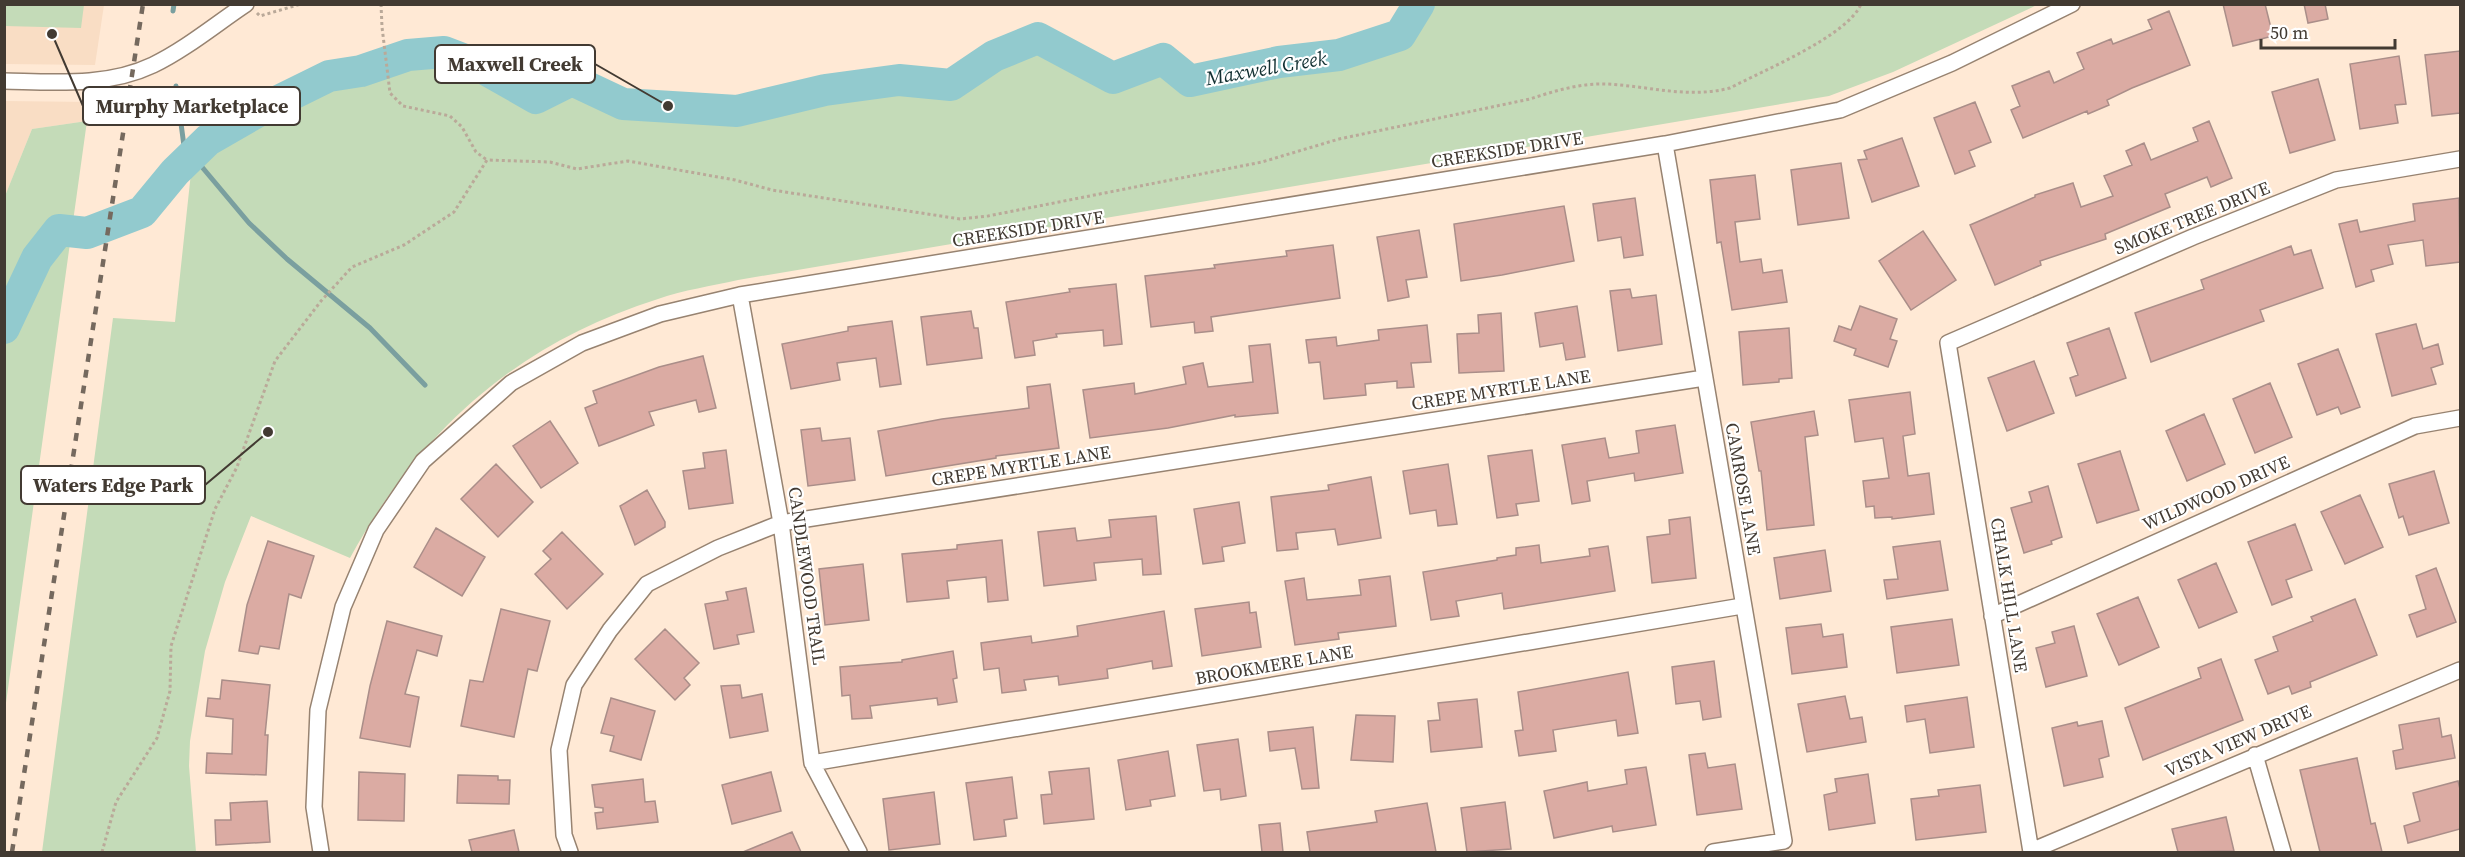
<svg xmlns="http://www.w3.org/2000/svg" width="2465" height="857" font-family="'Source Serif 4',serif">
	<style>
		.built { fill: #f9ddc4 }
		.green { fill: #c4dbb8 }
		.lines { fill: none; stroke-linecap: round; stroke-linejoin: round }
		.stream { stroke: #7a9f9f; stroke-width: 5 }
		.river { stroke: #92cace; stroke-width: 32 }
		.building { fill: #dbaba3; stroke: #aa8e89; stroke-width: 1.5 }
		.street-casing { stroke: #978371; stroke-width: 18 }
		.path { stroke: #baa999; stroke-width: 3; stroke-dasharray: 3 3; stroke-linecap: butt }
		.street { stroke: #fff; stroke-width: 15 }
		.rail { stroke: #75695e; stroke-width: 4.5; stroke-dasharray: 8 8; stroke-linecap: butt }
		.labels { text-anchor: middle; stroke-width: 4.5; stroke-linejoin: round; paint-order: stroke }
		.street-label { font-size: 18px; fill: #423a32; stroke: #fff }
		.water-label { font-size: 20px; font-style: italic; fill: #112f31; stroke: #fff }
		.leader { fill: none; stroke: #423a32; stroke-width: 2 }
		.callout-dot { fill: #423a32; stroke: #fff; stroke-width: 2 }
		.callout { fill: #fff; stroke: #423a32; stroke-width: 2 }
		.callout-label { font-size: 20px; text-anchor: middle; font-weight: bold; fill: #423a32 }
	</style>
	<rect width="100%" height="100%" fill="#ffe9d5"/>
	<path class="built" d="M5,5H104L95,65L5,64Z
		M5,101L90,102L87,121L32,129L5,196Z"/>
	<path class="green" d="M5,4L84,5L81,28L5,26Z
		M1420,5H2037L1893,72L1829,96L738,280C711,286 684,290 658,299C518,343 420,430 350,558L251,516L225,582L205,651L190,741L189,766L196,852H42L113,318L175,322L193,154L208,140L329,76L361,71L408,55L444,52L478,65L536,98L572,80L623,104L737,111L825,90L899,80L951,85L994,56L1038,38L1112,77L1163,59L1190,81L1279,62L1339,55L1400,35Z
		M87,121L5,710V196L32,129Z"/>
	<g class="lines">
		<path class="stream" d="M173,11L174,4
			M176,86L186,161L202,167L249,223L287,259L370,328L425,385"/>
		<path class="river" d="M4,328L37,258L59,230L87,233L142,212L175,172L208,140L262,109L329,76L361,71L408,55L444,52L478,65L536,98L572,80L623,104L737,111L825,90L899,80L951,85L994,56L1038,38L1113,78L1163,59L1190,81L1279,62L1339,55L1400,35L1419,4"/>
	</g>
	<path class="building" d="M2223,4H2265L2273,36L2233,46Z
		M2304,4H2325L2328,19L2308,23Z
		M2169,11L2190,65L2132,88L2107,100L2109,105L2088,114L2087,111L2023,138L2011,110L2020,106L2012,86L2049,71L2054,83L2084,69L2077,53L2111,39L2113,44L2152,29L2148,20Z
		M2460,51V113L2432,116L2425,55Z
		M2399,56L2406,104L2395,105L2398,123L2360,129L2350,64Z
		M2318,79L2335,140L2290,153L2272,92Z
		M1975,102L1991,142L1969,151L1975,166L1955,174L1934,118Z
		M2209,121L2232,178L2211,187L2207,177L2165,194L2170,207L2105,234L2106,239L2040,261L2041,265L1995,285L1970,225L2035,197V195L2073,183L2081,207L2113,196L2104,176L2132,165L2126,151L2144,143L2151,160L2198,141L2193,128Z
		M1902,138L1919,186L1872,202L1858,160L1867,159L1864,151Z
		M1841,163L1849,218L1798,225L1791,170Z
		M1755,175L1760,219L1735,222L1740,262L1761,259L1763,273L1782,270L1787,302L1732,310L1721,242L1717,243L1710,180Z
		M1635,198L1643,255L1624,258L1621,237L1598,241L1593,204Z
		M2459,198L2460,262L2426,266L2423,240L2388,245L2393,264L2371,270L2374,281L2356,287L2339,224L2357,220L2360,232L2415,221L2413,204Z
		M1564,206L1574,261L1502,275L1461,281L1454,224Z
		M1419,230L1427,277L1406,280L1409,297L1388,301L1377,237Z
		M1923,231L1956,280L1911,310L1879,261Z
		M1333,245L1340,298L1211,317L1213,331L1195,333L1194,322L1151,327L1145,276L1215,268L1214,265L1287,256L1286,251Z
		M2291,246L2294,255L2311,250L2323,288L2260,310L2264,321L2151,362L2135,313L2204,289L2201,280Z
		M1116,284L1122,344L1104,346L1103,330L1056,334L1057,337L1033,341L1035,355L1015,358L1006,302L1070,292L1069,289Z
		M1630,289L1632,298L1656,295L1662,344L1618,351L1610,291Z
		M1577,306L1585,357L1566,360L1563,343L1540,347L1535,313Z
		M1860,306L1897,319L1890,339L1897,341L1888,367L1854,355L1856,349L1834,341L1839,326L1851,330Z
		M971,311L974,328H978L982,358L927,365L921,317Z
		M1501,313L1504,371L1459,373L1457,334L1479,333L1478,315Z
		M892,321L901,384L880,387L876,358L837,363L840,380L791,389L782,344L848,331V327Z
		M2416,324L2423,349L2438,344L2443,364L2431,368L2436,384L2392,396L2376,334Z
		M1427,325L1431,362L1411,363L1414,387L1397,388V381L1365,384L1366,395L1324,399L1320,362L1309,363L1306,340L1336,337L1337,346L1379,340L1378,330Z
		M1789,328L1792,378L1779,379V382L1743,385L1739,332Z
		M2109,328L2126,378L2076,396L2070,378L2078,375L2067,343Z
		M1270,344L1278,413L1235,417V415L1168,428L1090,438L1083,390L1134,383L1135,394L1186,384L1183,367L1203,363L1208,387L1253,382L1249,346Z
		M2338,349L2360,407L2341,414L2338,407L2317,415L2298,364Z
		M703,356L716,408L699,412L696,400L649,412L654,425L599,446L585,408L597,403L593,391L659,367Z
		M2034,361L2054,413L2007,431L1988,378Z
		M2270,383L2292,437L2255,453L2233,399Z
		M1050,384L1059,448L996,456V458L886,476L878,431L942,419L1029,408L1027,387Z
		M1910,392L1915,434L1903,436L1908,476L1929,473L1934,514L1892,519V517L1875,518L1874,506L1866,507L1863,481L1889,478L1883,438L1855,442L1849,400Z
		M1814,411L1818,435L1805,437L1814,525L1767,530L1761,471H1759L1751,422Z
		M2204,414L2225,464L2187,481L2166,431Z
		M550,421L578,463L541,488L513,446Z
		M1675,425L1683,473L1635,481L1634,473L1587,481L1590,501L1572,504L1562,445L1605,438L1609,458L1639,453L1636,431Z
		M820,428L822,441L850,438L855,480L808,486L801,430Z
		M726,450L733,503L689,509L683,471L705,468L703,453Z
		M1532,450L1539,501L1516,504L1518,515L1497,518L1488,456Z
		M2120,451L2139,510L2097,523L2078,464Z
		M496,464L533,502L498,537L461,499Z
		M1448,464L1457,524L1438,526L1436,510L1410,514L1403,471Z
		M2434,471L2449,523L2409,535L2403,516L2399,518L2389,484Z
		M1371,477L1381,538L1338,545L1335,529L1296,533L1298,549L1277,551L1271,497L1329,490L1328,485Z
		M2048,486L2062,537L2051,541L2052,544L2024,553L2011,508L2032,502L2029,492Z
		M647,490L665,522V527L635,545L620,506Z
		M2360,495L2383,547L2345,564L2321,512Z
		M1239,502L1245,543L1222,547L1224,561L1203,564L1194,509Z
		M1156,516L1161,574L1143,575L1142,559L1094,563L1096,580L1044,586L1038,532L1075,528L1077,541L1111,537L1109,520Z
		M1690,517L1696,578L1652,583L1647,537L1670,534L1669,520Z
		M2295,524L2312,570L2286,580L2292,597L2272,605L2248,542Z
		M436,528L485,557L462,596L414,567Z
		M562,532L603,574L567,609L535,574L551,559L543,551Z
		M1002,540L1008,600L988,602L986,577L947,581L949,598L907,602L902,554L957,549V545Z
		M268,541L314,556L301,598L289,594L279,649L260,646L258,654L239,651L247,605Z
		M1940,541L1948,590L1887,599L1884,580L1898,579L1893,547Z
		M1539,545L1541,563L1590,556L1589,549L1608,546L1615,591L1504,609L1502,593L1456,601L1459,616L1431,620L1423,572L1497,560V558L1516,555V548Z
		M1825,550L1831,591L1780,599L1774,558Z
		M2216,563L2237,612L2199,628L2178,580Z
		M863,564L869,620L825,625L819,569Z
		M2436,568L2456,622L2417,637L2409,615L2426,609L2416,576Z
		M1390,576L1396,626L1338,633L1339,639L1295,645L1285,581L1304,578L1307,600L1361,595L1359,580Z
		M746,588L754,632L737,635L739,644L714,649L705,604L728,600L726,592Z
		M2138,597L2159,647L2119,665L2097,614Z
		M2355,599L2377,655L2310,682L2311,687L2292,694L2289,686L2268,694L2255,660L2278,651L2273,637L2313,621L2311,617Z
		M1249,602L1250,613L1256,612L1261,647L1202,656L1195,609Z
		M501,609L550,621L537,671L528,669L514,737L461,726L470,680L483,682Z
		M1164,611L1172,666L1153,669L1152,661L1107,669L1108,678L1059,685L1058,676L1024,680L1026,690L1002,693L999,668L984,670L981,643L1031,636L1032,643L1078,636L1077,626Z
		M1952,619L1959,665L1897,673L1891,627Z
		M387,621L442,636L437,656L417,650L405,694L419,697L410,747L360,738L370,686Z
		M1821,624L1823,637L1843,634L1847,667L1792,674L1786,628Z
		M2074,626L2087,676L2046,687L2036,648L2055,643L2052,632Z
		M665,629L699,663L684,678L690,685L675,700L635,659Z
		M953,651L957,678L953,679L957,702L938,705L937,698L870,706L872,718L852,719L850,695L842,696L840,667L902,662V660Z
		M2221,659L2243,720L2143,760L2125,708L2201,678L2198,668Z
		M1714,661L1721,717L1703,720L1700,701L1676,704L1672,667Z
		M1628,672L1638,733L1618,736L1616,720L1553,730L1556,751L1519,756L1515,731L1523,730L1518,692Z
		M222,680L270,685L265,735H268L266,775L206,773L207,753L232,754L233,719L206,716L208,698L220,699Z
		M740,685L742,698L762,694L768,731L730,738L721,686Z
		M1845,696L1850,719L1862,717L1866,742L1807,752L1798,704Z
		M1967,697L1974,747L1930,753L1925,719L1907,722L1905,706Z
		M611,698L655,711L641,760L610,751L614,736L601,733Z
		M1477,699L1482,747L1431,752L1428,721L1440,720L1438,703Z
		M1356,715L1395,716L1393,762L1351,760Z
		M2439,718L2442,737L2451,735L2455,758L2396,769L2393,751L2403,749L2399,725Z
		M2102,721L2109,756L2099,759L2103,777L2064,786L2052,728L2077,722L2078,726Z
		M1313,727L1319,788L1302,789L1295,748L1270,751L1268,732Z
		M1238,739L1246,796L1221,800L1220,789L1204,791L1197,745Z
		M1168,751L1175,796L1150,800L1151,806L1126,810L1118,760Z
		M1705,753L1708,768L1735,764L1742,809L1697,815L1689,755Z
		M2357,758L2371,824L2375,823L2382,852H2320L2300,770Z
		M1646,767L1656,825L1613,832L1612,826L1554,838L1544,791L1587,782L1588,791L1627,784L1625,770Z
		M1089,768L1094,819L1044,824L1041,795L1052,794L1049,772Z
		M359,772L405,774L404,821L358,820Z
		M771,772L781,811L732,824L722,785Z
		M1868,774L1875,823L1829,830L1824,795L1837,792L1835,779Z
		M458,775L498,776V780H510L509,804L457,803Z
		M1012,777L1017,818L1004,820L1006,836L974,840L966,783Z
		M643,779L645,802L655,801L658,822L597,829L595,813L603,812V808L595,807L592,785Z
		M2458,781L2460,789V829L2408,843L2404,826L2420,821L2413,793Z
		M1980,785L1986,832L1916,840L1911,799L1939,796L1938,790Z
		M934,792L940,844L889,850L883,799Z
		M267,801L270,842L216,845L215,820H231L230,803Z
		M1505,802L1511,849L1467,852L1461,808Z
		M1427,803L1436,852H1310L1307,832L1377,822L1375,811Z
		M2226,817L2234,851L2178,852L2172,829Z
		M1280,823L1283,852H1262L1259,825Z
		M514,830L519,852H472L469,840Z
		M792,832L801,852H743Z"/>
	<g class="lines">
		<g class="street-casing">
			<path id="street" d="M4,81C54,82 107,87 153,65C186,49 216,24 246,4
				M1665,144L1784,841L1713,852
				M740,295L781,523L812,763L859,852
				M1992,616L2415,426L2460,418
				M2255,755L2283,852
				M812,763L1742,606
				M2031,851L2460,670
				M321,852L314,807L318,710L343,607L376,530L423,461L511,383L582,343L660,314L740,295L1665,144L1840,110L1952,63L2072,4
				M570,852L564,835L559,750L574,685L610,630L647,584L718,548L781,523L1704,378
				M2031,852L1948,343L2193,237L2336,180L2460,159"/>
		</g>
		<path class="path" d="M381,4L382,27L390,93L403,106L450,116L462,127L476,152L487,160
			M257,13L260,16L301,4
			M102,852L116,802L157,738L170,691L171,646L215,509L237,467L275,361L321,301L352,267L404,245L454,212L487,160L550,162L577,169L628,161L735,180L772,190L960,219L988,216L1262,162L1339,139L1530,99C1554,91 1581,83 1606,84C1649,86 1688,99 1730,88C1762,71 1848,36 1861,4"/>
		<use href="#street" class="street"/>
		<path class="rail" d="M12,852L143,4"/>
	</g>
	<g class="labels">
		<g class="street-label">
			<text transform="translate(1507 150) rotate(-9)" y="6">CREEKSIDE DRIVE</text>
			<text transform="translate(2192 218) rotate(-22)" y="6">SMOKE TREE DRIVE</text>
			<text transform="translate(1028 229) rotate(-9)" y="6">CREEKSIDE DRIVE</text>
			<text transform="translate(1501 390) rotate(-9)" y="6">CREPE MYRTLE LANE</text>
			<text transform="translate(1021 466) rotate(-9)" y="6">CREPE MYRTLE LANE</text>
			<text transform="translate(1743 489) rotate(80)" y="6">CAMROSE LANE</text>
			<text transform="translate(2216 493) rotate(-24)" y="6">WILDWOOD DRIVE</text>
			<text transform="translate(807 576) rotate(82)" y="6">CANDLEWOOD TRAIL</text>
			<text transform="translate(2009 595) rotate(81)" y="6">CHALK HILL LANE</text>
			<text transform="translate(1274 665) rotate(-10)" y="6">BROOKMERE LANE</text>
			<text transform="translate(2238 741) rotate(-23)" y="6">VISTA VIEW DRIVE</text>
		</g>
		<g class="water-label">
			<text transform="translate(1266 68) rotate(-10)" y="7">Maxwell Creek</text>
		</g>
	</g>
	<path class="leader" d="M668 106L595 64M52 34L83 106M268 432L205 485"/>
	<g class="callout-dot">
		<circle cx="668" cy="106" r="6"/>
		<circle cx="52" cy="34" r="6"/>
		<circle cx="268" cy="432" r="6"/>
	</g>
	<g class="callout">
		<rect x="435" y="45" width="160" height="38" rx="6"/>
		<rect x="83" y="87" width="217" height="38" rx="6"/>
		<rect x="21" y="466" width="184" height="38" rx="6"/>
	</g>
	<g class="callout-label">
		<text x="515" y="71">Maxwell Creek</text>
		<text x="192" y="113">Murphy Marketplace</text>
		<text x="113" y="492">Waters Edge Park</text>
	</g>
	<rect width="2465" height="857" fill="none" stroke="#423a32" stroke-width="12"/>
	<path d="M2261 39v9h134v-9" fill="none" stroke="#423a32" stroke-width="3"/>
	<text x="2270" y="39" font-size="18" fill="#423a32" stroke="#ffffff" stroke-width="4.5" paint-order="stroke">50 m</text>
</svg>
